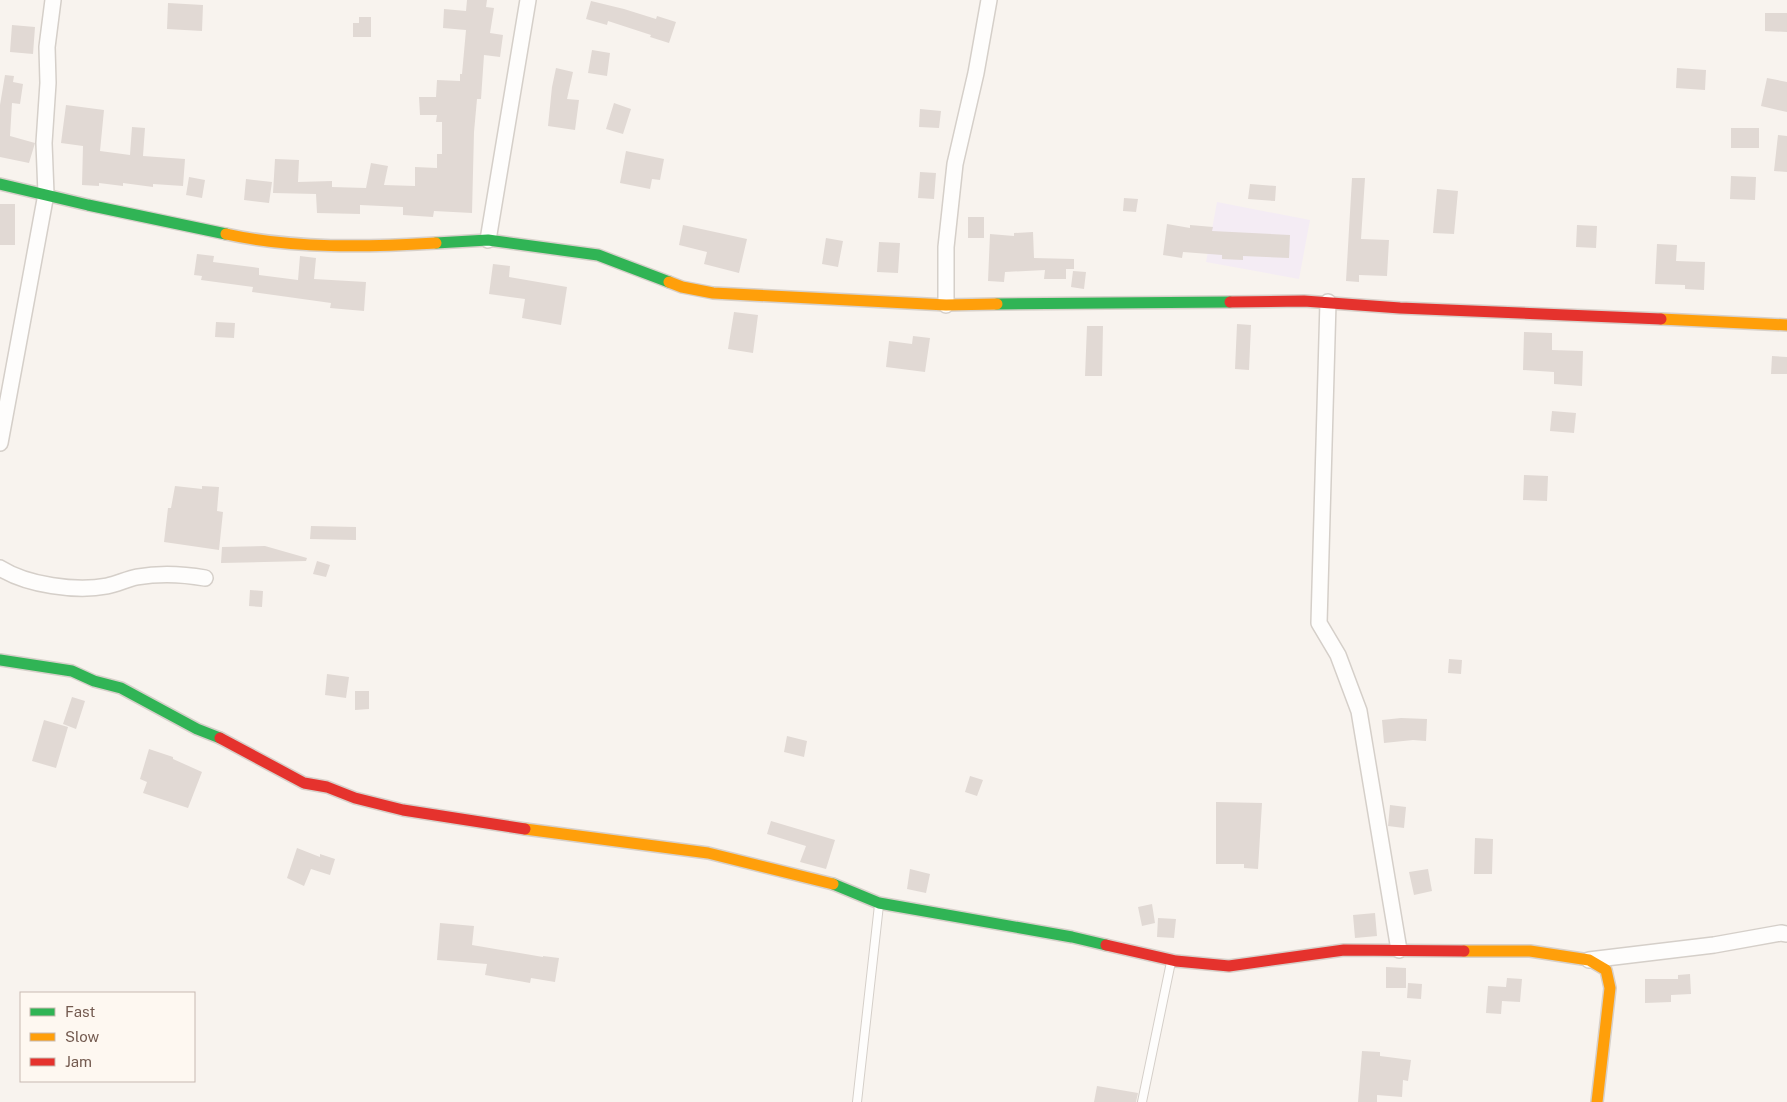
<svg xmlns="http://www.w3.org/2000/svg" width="1787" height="1102" font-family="'Public Sans',sans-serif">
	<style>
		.education { fill: #f4ecf4 }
		.building { fill: #e1d9d4 }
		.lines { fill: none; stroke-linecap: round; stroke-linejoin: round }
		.lane-casing { stroke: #d5cfc9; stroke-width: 10 }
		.street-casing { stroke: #d5cfc9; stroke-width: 18 }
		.fast-casing { stroke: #d7d0ca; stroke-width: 14 }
		.slow-casing { stroke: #d7d0ca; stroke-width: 14 }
		.jam-casing { stroke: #d7d0ca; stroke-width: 14 }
		.lane { stroke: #fefdfc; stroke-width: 8 }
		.street { stroke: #fefdfc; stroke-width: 15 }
		.fast { stroke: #30b455; stroke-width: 11 }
		.slow { stroke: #ff9f0a; stroke-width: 11 }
		.jam { stroke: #e5322d; stroke-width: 11 }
	</style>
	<rect width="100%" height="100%" fill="#f8f3ee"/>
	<path class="education" d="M1217,202L1310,220L1299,279L1206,262Z"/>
	<path class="building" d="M467,0H487L486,7L494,8L490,33L503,35L500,57L484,55L481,99H477L474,132L472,213L434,211L433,217L403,215V207L360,205V214L317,213L316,194L273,193L275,159L299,160L298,182L332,181V187L366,188L371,163L388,166L384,185L415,186V167L437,168V154H442V122H436L437,115H420L419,97H436L437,80L460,81V74H462L466,30L443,28L444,9L466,11Z
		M591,1L624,9L656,19L657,16L676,22L669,43L650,37L651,35L608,21L607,25L586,19Z
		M168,3L203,5L202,31L167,29Z
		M1765,13H1787V32L1765,31Z
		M359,17H371V37H353V23H359Z
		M12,25L35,27L33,54L10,52Z
		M592,50L610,53L607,76L588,73Z
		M556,68L573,72L567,99L579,100L575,130L548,126L552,87Z
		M1677,68L1706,70L1705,90L1676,88Z
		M5,75L14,76L13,82L23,84L20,104L12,103L10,136L35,143L29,163L0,157V105Z
		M1767,78L1787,82V112L1761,106Z
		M614,103L631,109L623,134L606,129Z
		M66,105L104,110L100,151L130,155L132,127L145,128L143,156L185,159L183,186L153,184V187L123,183V186L99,183V186L82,185L83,146L61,143Z
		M920,109L941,111L939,128L919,127Z
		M1731,128H1759V148H1731Z
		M1778,135L1787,136V172L1774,171Z
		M626,151L664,159L660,180L652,179L650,189L620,183Z
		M920,172L936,173L934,199L918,198Z
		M1731,176L1756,177L1755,200L1730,199Z
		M189,177L205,180L202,198L186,195Z
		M1352,178H1365L1361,239L1389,240L1387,276L1359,275V282L1346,281Z
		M246,179L272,182L269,203L244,200Z
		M1250,184L1276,186L1275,201L1248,199Z
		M1437,189L1458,191L1454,234L1433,233Z
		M1124,198L1138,199L1136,212L1123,211Z
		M0,204H15V245H0Z
		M968,217H984V238H968Z
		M1167,224L1190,228V225L1213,227L1212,231L1290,235L1289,258L1243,256V260L1222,259V255L1183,252L1182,258L1163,255Z
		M683,225L747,239L739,273L704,264L707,252L679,245Z
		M1577,225L1597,226L1596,248L1576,247Z
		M1033,232L1034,258L1074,259V269H1066V279H1044L1045,270L1005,272L1004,282L988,281L990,234L1014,236V233Z
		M826,238L843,241L838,267L822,264Z
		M879,242L900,243L898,273L877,272Z
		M1657,244L1677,245L1676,261L1705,262L1704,290L1685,289V285L1655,284Z
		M197,254L214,256L213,262L259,268V275L298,280L300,256L316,258L314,279L366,282L364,311L330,308L331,303L252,292L253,287L201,280L202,276L194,275Z
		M493,264L510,266L509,277L567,287L561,325L522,318L525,299L489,294Z
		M1073,271L1086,272L1084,289L1071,287Z
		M734,312L758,315L753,353L728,349Z
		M216,322L235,323L234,338L215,337Z
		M1237,324L1251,325L1249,370L1235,369Z
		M1087,326H1103L1102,376H1085Z
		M1524,332L1552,333V350L1583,351L1582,386L1554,384V372L1523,370Z
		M913,336L930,338L925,372L886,367L889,341L912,344Z
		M1772,356L1787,357V374H1771Z
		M1552,411L1576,413L1574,433L1550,431Z
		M1524,475L1548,476L1547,501L1523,500Z
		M175,486L202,489V486L219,487L217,511L223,512L219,550L164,542L168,508H171Z
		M311,526L356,527V540L310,539Z
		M265,546L307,558L306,561L221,563L222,547Z
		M317,561L330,565L326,577L313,574Z
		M250,590L263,591L262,607L249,606Z
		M1449,659L1462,660L1461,674L1448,673Z
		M327,674L349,677L346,698L325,695Z
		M355,691H369V709L355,710Z
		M72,697L85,701L76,729L63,724Z
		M1401,718L1427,719L1426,741L1413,740L1384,743L1382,720Z
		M44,720L68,727L56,768L32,761Z
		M787,736L807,741L804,757L784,752Z
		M149,749L173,757V759L202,772L188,808L143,793L147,782L140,779Z
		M970,776L983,780L977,796L965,792Z
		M1216,802L1262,803L1258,869L1244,868V864H1216Z
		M1390,805L1406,807L1404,828L1388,826Z
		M771,821L835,840L826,869L800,862L806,846L767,834Z
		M1475,838L1493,839L1492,874H1474Z
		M297,848L320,857V854L335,859L330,875L311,869L304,886L287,878Z
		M910,869L930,874L926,893L907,889Z
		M1428,869L1432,891L1414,895L1409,872Z
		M1152,904L1155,923L1142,926L1138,907Z
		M1375,913L1377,936L1355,938L1353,915Z
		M1158,918L1176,919L1174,938L1157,937Z
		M440,923L474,926L472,945L543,957V956L559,958L555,982L531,978L530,983L485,975L487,964L437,960Z
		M1386,967L1406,968V988H1386Z
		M1690,974L1691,994L1671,995V1002L1645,1003V979H1678V975Z
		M1507,978L1522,979L1520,1002L1502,1001L1501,1014L1486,1013L1488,986L1506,987Z
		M1408,983L1422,984L1421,999L1407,998Z
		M1362,1051L1380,1052V1056L1411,1060L1408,1081L1403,1080L1402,1097L1377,1095V1102H1358Z
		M1097,1086L1138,1093L1136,1102H1094Z"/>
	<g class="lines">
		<g class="lane-casing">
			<path id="lane" d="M857,1102L879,905
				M1142,1102L1171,962"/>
		</g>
		<g class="street-casing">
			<path id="street" d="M488,240L528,0
				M1328,302L1319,623L1338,655L1359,711L1399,950
				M946,305V247L955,164L976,73L989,0
				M0,443L46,194L44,143L48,83L47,47L53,0
				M0,568C27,585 76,592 107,586C117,584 127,579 137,577C159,573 183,574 205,578
				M1589,960L1714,945L1781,933L1787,934"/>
		</g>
		<g class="fast-casing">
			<path id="fast" d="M0,184L88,205L226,234
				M436,243L488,240L598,255L669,282
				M997,304L1230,302
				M0,660L72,671L94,681L121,688L197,729L220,738
				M833,884L879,903L1072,937L1106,945"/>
		</g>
		<g class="slow-casing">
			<path id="slow" d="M226,234C294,249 367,247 436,243
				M669,282L682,287L713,293L946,305L997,304
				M1661,319L1787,325
				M525,829L708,853L833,884
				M1464,951H1530L1589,960L1606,970L1610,988L1597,1102"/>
		</g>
		<g class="jam-casing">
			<path id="jam" d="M1230,302L1304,301L1400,308L1661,319
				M220,738L304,783L327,787L355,798L403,810L525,829
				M1106,945L1176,961L1229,966L1344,950L1464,951"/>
		</g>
		<use href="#lane" class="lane"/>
		<use href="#street" class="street"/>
		<use href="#fast" class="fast"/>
		<use href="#slow" class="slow"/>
		<use href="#jam" class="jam"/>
	</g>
	<rect x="20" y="992" width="175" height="90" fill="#fef8f1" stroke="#c7b9b1"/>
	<rect x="30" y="1008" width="25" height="8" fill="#30b455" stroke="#c7b9b1"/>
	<text x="65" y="1017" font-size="15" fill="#745b50">Fast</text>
	<rect x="30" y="1033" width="25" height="8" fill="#ff9f0a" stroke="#c7b9b1"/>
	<text x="65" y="1042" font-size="15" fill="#745b50">Slow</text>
	<rect x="30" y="1058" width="25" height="8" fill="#e5322d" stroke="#c7b9b1"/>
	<text x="65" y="1067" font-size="15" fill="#745b50">Jam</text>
</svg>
